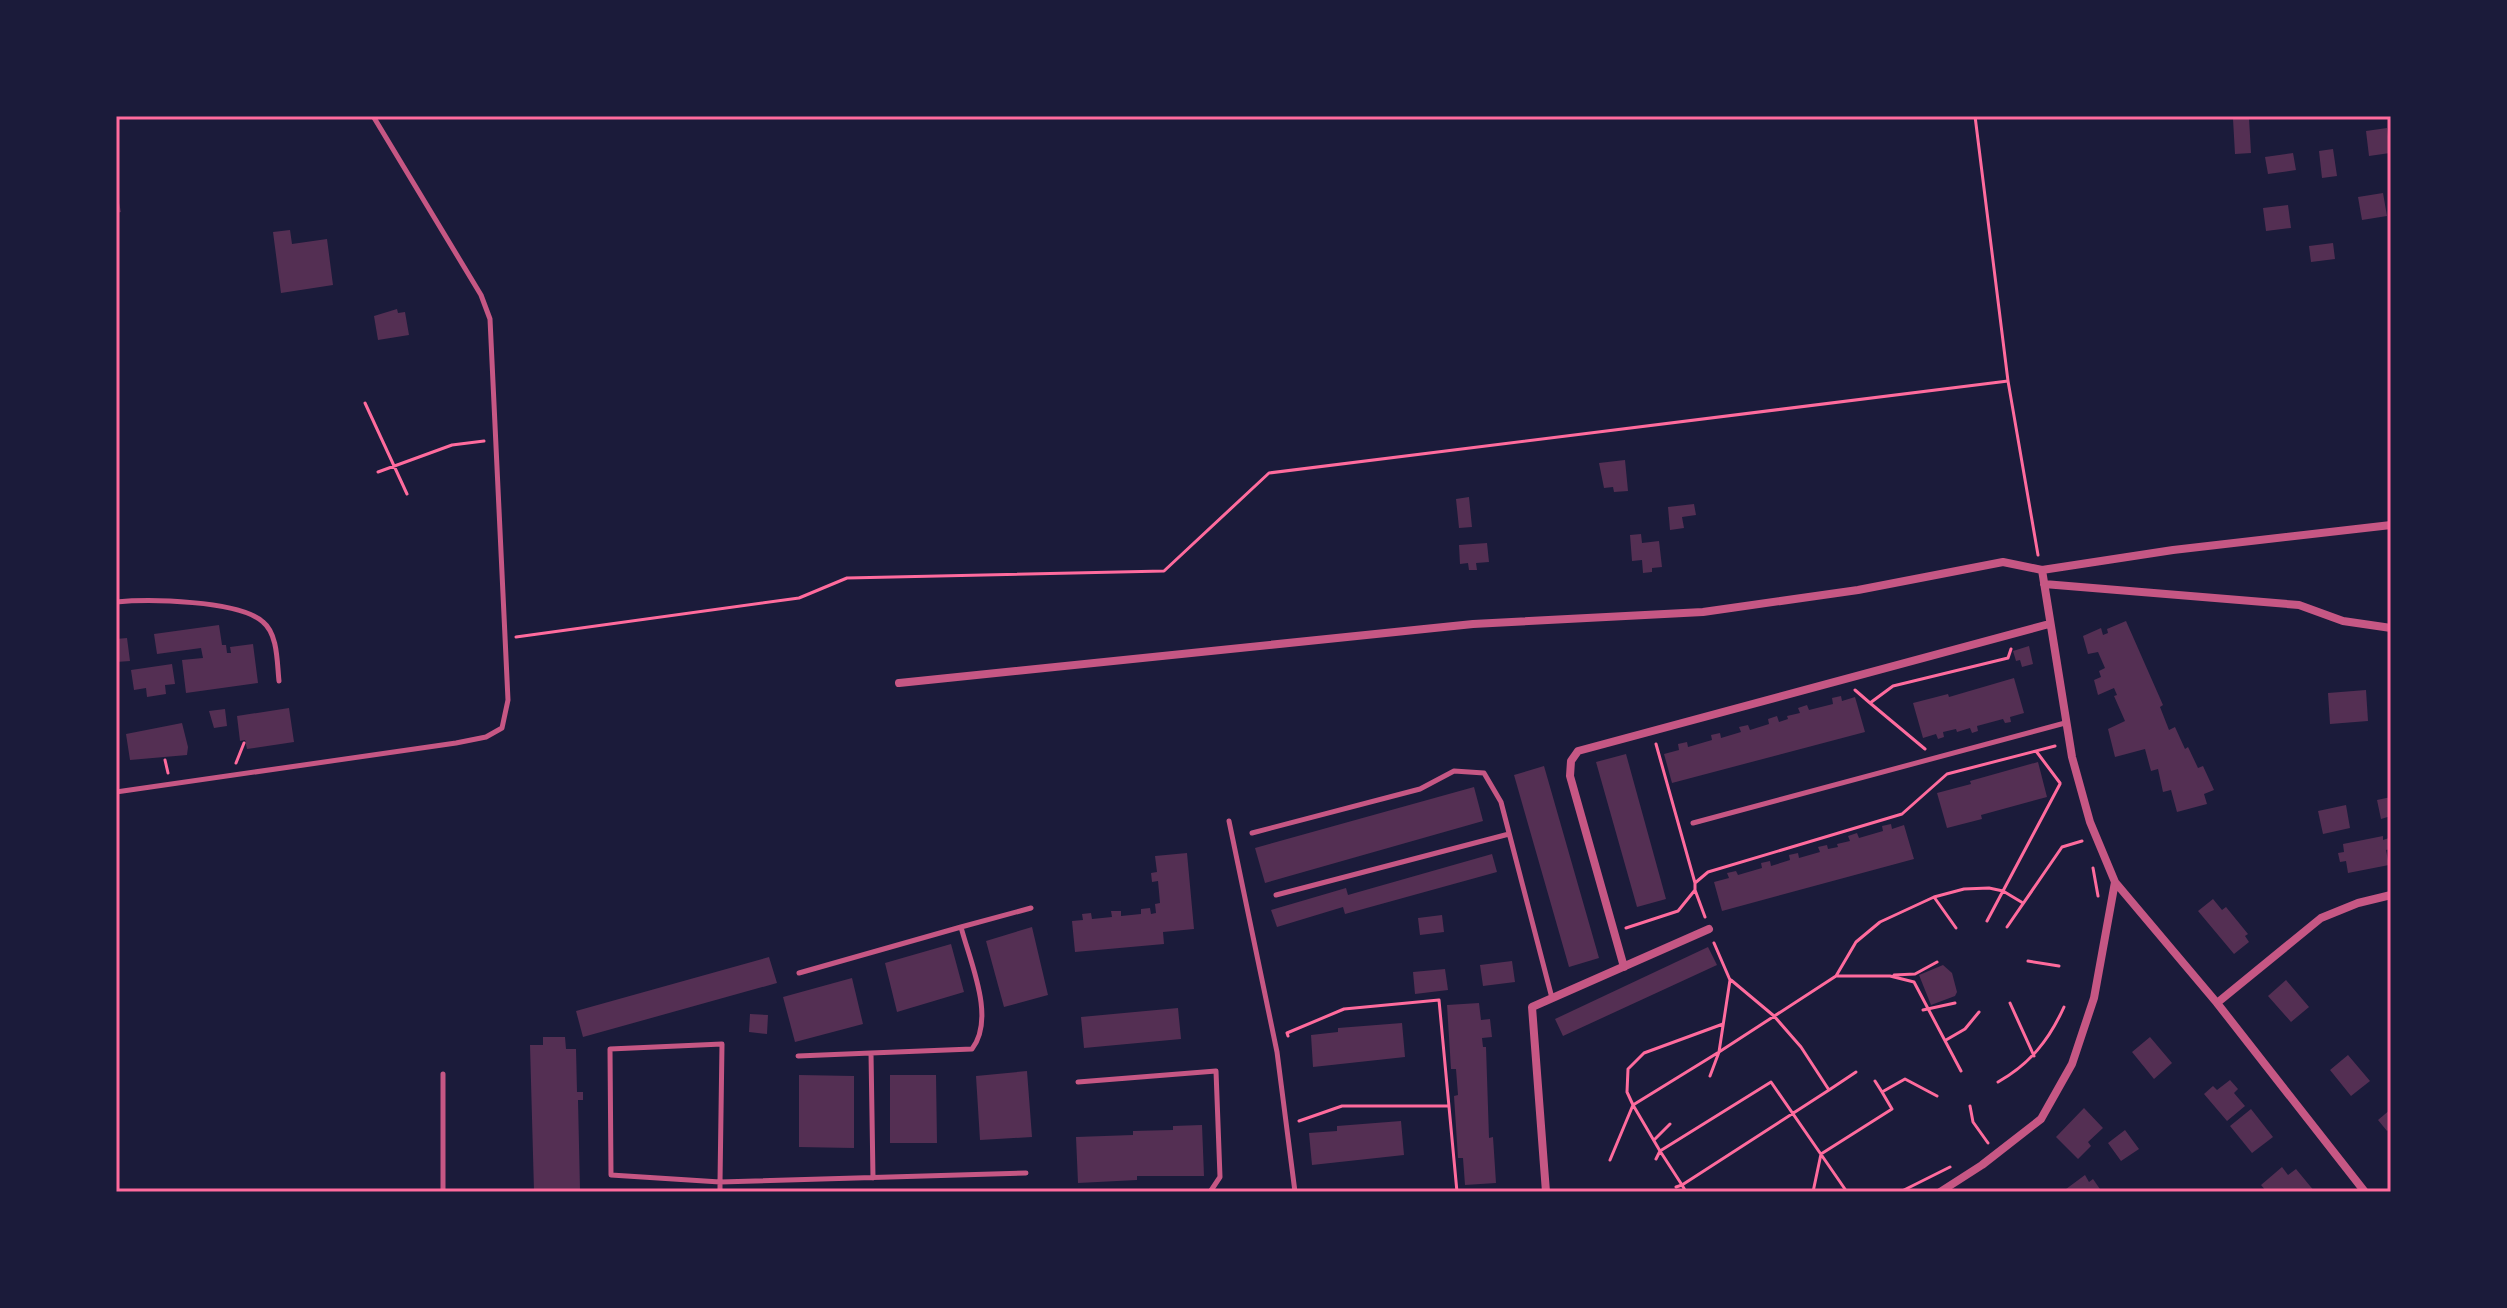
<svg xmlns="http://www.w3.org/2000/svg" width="2507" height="1308" font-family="'Varela Round',sans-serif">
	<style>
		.building { fill: #542f53 }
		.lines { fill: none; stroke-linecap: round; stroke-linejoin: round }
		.path { stroke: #ff6b9d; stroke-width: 3 }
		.service { stroke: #c65784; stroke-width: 5 }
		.minor { stroke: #c65784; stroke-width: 8 }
		.neatline { fill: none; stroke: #ff6b9d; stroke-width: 3 }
	</style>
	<rect width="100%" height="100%" fill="#1b1b3a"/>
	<path class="building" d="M2249,118L2251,153L2235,154L2233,119Z
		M2387,128L2390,153L2369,156L2366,131Z
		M2333,149L2337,176L2322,178L2319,151Z
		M2293,153L2296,170L2268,174L2265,157Z
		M116,189L121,212L116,213Z
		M2383,193L2387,216L2362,220L2358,197Z
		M2288,205L2291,228L2266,231L2263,208Z
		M290,230L292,244L327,239L333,285L281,293L273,232Z
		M2333,243L2335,259L2311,262L2309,246Z
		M397,309L398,313L405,312L409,335L378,340L374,316Z
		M1625,460L1628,491L1614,492L1613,487L1604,488L1599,463Z
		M1469,497L1472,527L1459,528L1456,499Z
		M1694,504L1696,515L1682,517L1684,528L1670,530L1668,507Z
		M1641,534L1642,543L1659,541L1662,567L1652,568V572L1643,573L1642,560L1632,561L1630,535Z
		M1487,543L1489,562L1476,563L1477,570H1469L1468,563L1460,564L1459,545Z
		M2126,621L2163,705L2160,707L2169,730L2175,727L2185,749L2188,747L2198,768L2203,766L2214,790L2204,794L2207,804L2177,812L2171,790L2163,792L2158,769L2151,771L2145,749L2115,757L2108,729L2125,721L2114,696L2117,695L2114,688L2098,695L2094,680L2101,677L2099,671L2105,668L2098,652L2088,654L2083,636L2101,628L2103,635L2108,633L2107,629Z
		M219,625L222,645H226L227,653H231L230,647L253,644L258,683L186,693L182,660L203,658L201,648L157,654L154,634Z
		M127,638L130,661L116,662V639Z
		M2029,646L2033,664L2022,667L2020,660L2016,661L2013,651Z
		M172,664L175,684L165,685L166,694L147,697L146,688L134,690L131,670Z
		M2014,678L2024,713L2010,717L2011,722L2005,723L2003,719L1977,726L1978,731L1972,733L1970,728L1957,732L1956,729L1943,732L1944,737L1938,739L1936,734L1923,738L1913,703L1948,694L1949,697Z
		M2366,690L2368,721L2330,724L2328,693Z
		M1841,696L1842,701L1855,697L1865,732L1672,783L1664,754L1679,750L1678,744L1687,742L1688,747L1712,740L1711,735L1720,733L1721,738L1741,732L1739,727L1748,725L1750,730L1769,724L1768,719L1777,716L1779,722L1788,719L1787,716L1800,713L1798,708L1807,705L1809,710L1833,704L1832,698Z
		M289,708L294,742L247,749L245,740L240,741L237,716Z
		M225,709L227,726L214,728L209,711Z
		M182,723L188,747L187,755L130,760L126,734Z
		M1626,754L1666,899L1637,907L1596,762Z
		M2038,762L2047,797L1981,815L1982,819L1947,828L1937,793L1971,784L1970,781Z
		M1544,766L1599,958L1569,967L1514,775Z
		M1474,787L1483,821L1265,883L1255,848Z
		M2391,797V816L2381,819L2377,800Z
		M2346,805L2350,828L2323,834L2318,811Z
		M1891,824L1892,829L1904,825L1914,859L1722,911L1714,882L1729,878L1727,873L1736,871L1738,875L1762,868L1761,863L1770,861L1771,866L1790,860L1789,855L1798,853L1799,858L1820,852L1818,847L1827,845L1828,849L1838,847L1837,844L1850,841L1848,836L1857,833L1859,838L1883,831L1882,826Z
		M2383,836V840L2389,838L2391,849L2386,850L2389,865L2348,873L2346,861L2340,862L2338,853L2344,852L2343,844Z
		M1187,853L1194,929L1163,932L1164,944L1075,952L1072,921L1083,920L1082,914L1091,913L1092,919L1112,917L1111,911H1121V916L1141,914V909L1150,908L1151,914L1156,913L1155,904L1160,903L1158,881L1152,882L1151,873L1157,872L1155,856Z
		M1492,854L1497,872L1345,914L1343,907L1277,927L1271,910L1346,888L1348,895Z
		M2213,899L2222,910L2226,907L2248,934L2245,936L2249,942L2234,954L2198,911Z
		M1442,915L1444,932L1420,935L1418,918Z
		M1032,927L1048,995L1004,1007L986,941Z
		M951,944L964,992L897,1012L885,963Z
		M1708,947L1717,965L1563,1036L1555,1019Z
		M769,957L777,983L583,1037L576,1011Z
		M1512,961L1515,982L1483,986L1480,965Z
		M1943,965L1952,973L1957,992L1955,996L1931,1005L1919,975Z
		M1445,969L1448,990L1415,994L1413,972Z
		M852,978L863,1024L795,1042L783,997Z
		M2286,980L2309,1007L2291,1022L2268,996Z
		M1479,1003L1481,1020L1490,1019L1492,1037L1482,1038L1483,1047H1486L1489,1138L1493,1137L1496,1183L1465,1185L1463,1158H1458L1454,1096L1458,1095L1456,1069H1451L1447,1005Z
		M1178,1008L1181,1039L1084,1048L1081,1017Z
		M750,1014L768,1015L767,1034L749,1032Z
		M1402,1023L1405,1057L1313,1067L1311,1035L1338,1032V1028Z
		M543,1037H565L566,1049H576L577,1092H583V1100H578L580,1190L534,1191L530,1045H543Z
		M2150,1037L2172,1063L2154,1079L2132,1052Z
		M2348,1055L2370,1081L2351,1096L2330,1070Z
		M1027,1071L1032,1137L980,1140L976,1076Z
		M799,1075L854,1076V1148L799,1147Z
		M890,1075H936L937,1143H890Z
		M2230,1080L2238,1089L2234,1093L2245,1106L2227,1121L2204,1094L2213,1086L2217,1090Z
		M2084,1108L2103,1128L2088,1142L2091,1146L2078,1159L2056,1137Z
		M2251,1109L2273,1137L2252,1153L2230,1126Z
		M2391,1109V1127L2387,1131L2378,1120Z
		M1401,1121L1404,1155L1312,1165L1309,1133L1337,1131V1126Z
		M1202,1125L1204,1176H1137V1180L1078,1183L1076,1137L1133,1135V1131L1173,1130V1126Z
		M2125,1130L2139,1149L2121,1161L2108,1143Z
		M2282,1167L2288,1175L2296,1169L2315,1192H2284L2281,1189L2277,1192H2267L2261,1185Z
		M2085,1175L2089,1182L2093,1179L2102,1192H2062Z"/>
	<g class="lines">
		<path class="path" d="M1975,116L2008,381L2038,555
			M365,403L407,494
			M378,472L452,445L484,441
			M516,637L799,598L847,578L1164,571L1269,473L2008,381
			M1855,690L1870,703L1893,686L2008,658L2011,649
			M1870,703L1925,749
			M1656,744L1695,883L1708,872L1902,814L1947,774L2055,746
			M2036,751L2060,783
			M165,760L168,773
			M236,763L244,743
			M2093,868L2098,896
			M1695,890L1705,917
			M1934,897L1956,928
			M1987,921L2060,784
			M2007,927L2062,847L2082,841
			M1626,928L1678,911L1695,890V883
			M1714,943L1730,980L1719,1052L1633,1105L1660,1151L1771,1082L1847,1192
			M2028,961L2059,966
			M1894,975L1915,974L1937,962
			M1836,976H1890L1914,982L1961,1071
			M2010,1003L2034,1056
			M1923,1010L1955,1003
			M1288,1036L1287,1033L1344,1009L1439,1000L1457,1192
			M1946,1040L1965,1029L1979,1012
			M1710,1076L1719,1052L1836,976L1856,942L1880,922L1934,897L1964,889L1989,888L2003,891L2023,903
			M1875,1081L1882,1092L1905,1079L1937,1096
			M1998,1082C2030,1064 2049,1040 2064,1007
			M1829,1090L1856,1072
			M1970,1106L1973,1122L1988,1143
			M1299,1121L1342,1106H1449
			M1654,1140L1670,1124
			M1656,1159L1660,1151L1682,1185L1676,1187
			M1610,1160L1633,1105L1627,1092L1628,1069L1644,1053L1723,1024
			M1686,1192L1682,1185L1829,1090L1801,1047L1774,1016L1731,980
			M1813,1192L1821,1154L1892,1109L1882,1092
			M1900,1192L1950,1167"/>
		<path class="service" d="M116,602C148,599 239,600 263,622C278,634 277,663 279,681
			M116,792L456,743L486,737L502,728L508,700L490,319L481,295L373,116
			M1229,821L1277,1052L1295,1192
			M1693,823L2065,723
			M1252,833L1420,789L1454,771L1484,773L1501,802L1552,998
			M1276,895L1509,834
			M961,927L1031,908
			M799,973L961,927C970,962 996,1018 972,1049L871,1053L873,1178
			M722,1044L720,1182L611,1175L610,1049Z
			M798,1056L871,1053
			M443,1074V1192
			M1078,1082L1216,1071L1220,1177L1210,1192
			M720,1192V1182L1026,1173"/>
		<path class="minor" d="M2044,584L2299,605L2343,621L2391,628
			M899,683L1473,624L1703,612L1858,590L2003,562L2042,570L2173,550L2391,525
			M2115,882L2217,1003L2365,1192
			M1624,967L1570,776L1571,761L1578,751L2049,624
			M2217,1003L2321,918L2358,903L2391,895
			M1546,1192L1532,1007L1709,929
			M1940,1192L1982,1165L2041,1119L2072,1064L2094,998L2115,882L2090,822L2072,757L2042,570"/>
	</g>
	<rect width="2507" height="1308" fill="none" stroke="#1b1b3a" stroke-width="236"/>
	<rect x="118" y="118" width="2271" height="1072" class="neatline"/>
</svg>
